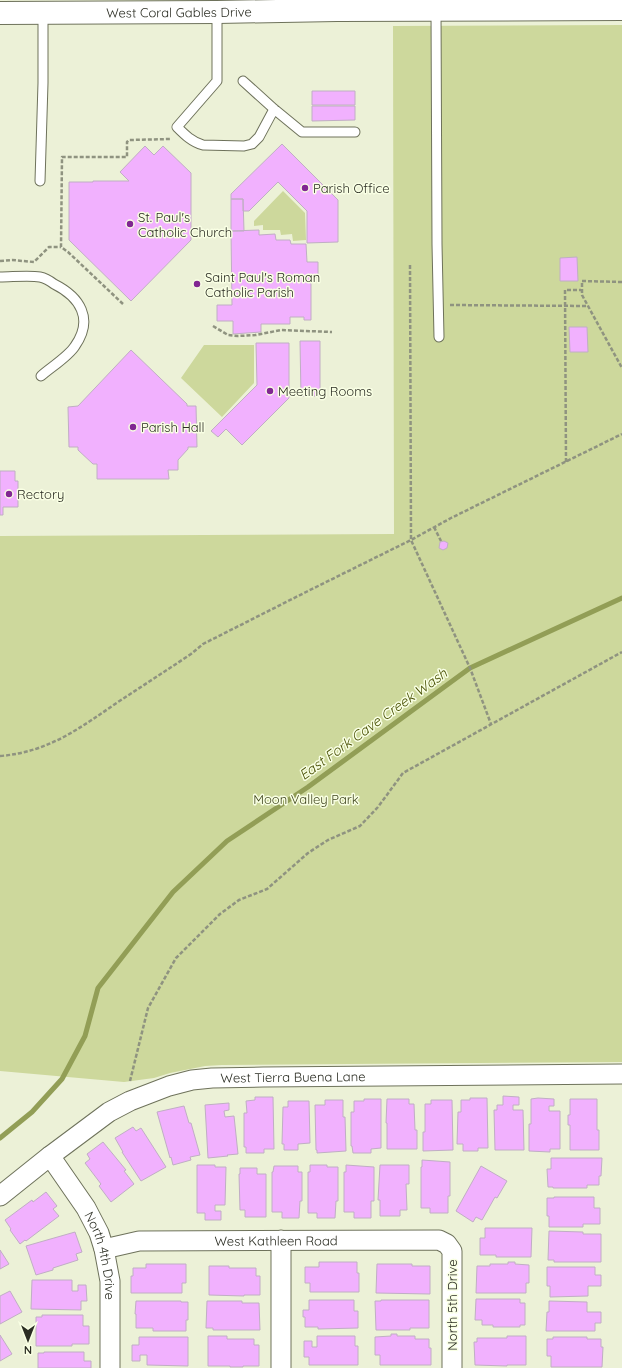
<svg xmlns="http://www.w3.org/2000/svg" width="622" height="1368" font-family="Quicksand,sans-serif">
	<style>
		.green { fill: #cdd89c }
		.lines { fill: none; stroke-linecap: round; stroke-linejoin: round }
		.stream { stroke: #929e56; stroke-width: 5 }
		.building { fill: #f1b1fe; stroke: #c0aec4 }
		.service-casing { stroke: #6e725b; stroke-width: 11 }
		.minor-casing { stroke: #6e725b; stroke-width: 21 }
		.tertiary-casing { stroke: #6e725b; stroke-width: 24 }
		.path { stroke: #8f9380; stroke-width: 2.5; stroke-dasharray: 4 2; stroke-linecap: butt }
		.service { stroke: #fff; stroke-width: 9 }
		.minor { stroke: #fff; stroke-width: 19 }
		.tertiary { stroke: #fff; stroke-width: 22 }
		.poi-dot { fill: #812692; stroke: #f9ffe4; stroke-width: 1.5 }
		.labels { text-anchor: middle; stroke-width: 3; stroke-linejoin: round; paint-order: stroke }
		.street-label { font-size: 13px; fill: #2b2d23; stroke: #f9ffe4 }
		.poi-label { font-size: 13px; fill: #2b2d23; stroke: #f9ffe4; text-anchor: start }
		.park-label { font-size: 13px; fill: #40461e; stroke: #f9ffe4 }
		.water-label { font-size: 14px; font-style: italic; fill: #495105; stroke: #f9ffe4 }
	</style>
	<rect width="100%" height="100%" fill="#ecf1d7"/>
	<path class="green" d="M622,25V1062L222,1065L205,1066L170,1073L154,1078L124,1082L0,1071V536L394,534L393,26Z
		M283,191L305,213L306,240L293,241L292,234L281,235L280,230H263V225L254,226V221Z
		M204,345H254V383L222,417L181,378Z"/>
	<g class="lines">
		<path class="stream" d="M0,1138L32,1112L62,1079L85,1036L98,988L173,892L227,841L308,787L470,668L622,598"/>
	</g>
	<path class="building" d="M312,91H355V105H312Z
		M312,106H355V120L312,121Z
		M282,144L338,200V242L307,243V211L278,182L249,211H243V199H231V194Z
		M145,146L154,155L163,146L191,173V240L131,301L69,240V182H93V181H129L120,172Z
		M231,199H243L244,231H231Z
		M259,230V235L275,234L276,240H290L291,244H306L307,262H318V277H311V320H304V317H290V324H261V332L233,334V321H217V305H232L231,231Z
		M577,257L578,281H560V258Z
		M569,327H587L588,352H570Z
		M300,341H320V396H301Z
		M256,343H289V398L242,445L226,429L218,437L211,431L257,385Z
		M131,350L187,404V406H196L197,447H188V449L178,460V470H168L169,479H97V464H93L78,450V447H69L68,407L78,406Z
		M0,471H15V481H18V507H3V515H0Z
		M444,541L448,543L447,548L443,550L439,548L440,542Z
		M503,1096L519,1097V1105H513V1110H523L524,1150H495L494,1110H497V1105H503Z
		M255,1097H273L274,1149H264V1153H246V1147H244V1113H247L246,1101L255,1100Z
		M470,1098H487L488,1148H478V1151H463V1144H457L458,1112H461V1100H470Z
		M538,1098L554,1099V1106H549V1111H560V1149H550V1152L529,1151V1124H531V1099Z
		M364,1099H381V1148L371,1149V1153H353L352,1146H351V1112H354V1101H364Z
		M387,1099H409V1104H414L415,1130H417V1149H387V1123H386Z
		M570,1099H597V1130H599V1150H570V1125H568V1115H570Z
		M325,1100H343V1117H345L346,1151L317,1153V1150H316L315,1105H325Z
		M431,1100H452L453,1150L423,1151V1132H425V1104H431Z
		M288,1101H309L310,1143L298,1144V1150H284V1144H282L283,1107H288Z
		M229,1103V1110L224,1111L225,1117L234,1116L238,1154L227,1155L228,1156L208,1158L205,1105Z
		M184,1106L189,1123H191L200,1155L190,1157L191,1160L173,1165L171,1157L170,1158L157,1112Z
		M133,1127L136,1131L141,1128L166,1167L141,1181L122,1152H123L115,1138Z
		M103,1142L126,1170L124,1171L134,1184L111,1202L99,1186L101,1184L85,1163L90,1159L87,1154Z
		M551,1158H602L601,1176H599V1185H587V1188H553V1187H548L547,1169H551Z
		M422,1160L450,1162V1196H448V1213H430V1208H421V1167H422Z
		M197,1165H215V1167H226L225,1205H215V1211H221V1220H205V1213H197Z
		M310,1165H327V1167H338V1201H336L335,1218H317V1213H308V1172H310Z
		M346,1165L374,1167V1201H371V1218H354V1212H344V1172H346Z
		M380,1165H409V1184H406L407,1210H400V1216H380V1200H378Z
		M274,1166H298V1172H302V1201H300L299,1218H282V1212H272V1172H273Z
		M481,1166L507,1181L497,1198L495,1197L482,1220L476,1217L473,1222L456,1211Z
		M240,1168H257V1174H266V1217H245V1210H240L239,1174H240Z
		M46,1192L57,1206L53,1209L59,1216L26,1241L25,1240L20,1244L10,1230L11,1229L5,1220L32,1200L33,1202Z
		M554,1197H594V1208H600V1224H583V1227H549V1216H547V1198H554Z
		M485,1228H532L531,1257H496V1255H480V1238H485Z
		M549,1231L583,1232V1234H601V1262H554V1260H548Z
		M75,1232L82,1252L76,1254L78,1260L53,1268V1270L36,1275L26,1246Z
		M0,1250L9,1264L0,1269Z
		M319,1262H357V1273H359V1292H310V1283H305V1267H319Z
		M508,1262H515V1264L529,1265V1283H526V1293H476L477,1266H490V1264H508Z
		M146,1264H186V1283H182V1293H131V1276H133V1268H146Z
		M377,1264H412V1266H430V1294L376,1293Z
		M209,1266H229V1268H256V1276H260V1295H244V1296L209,1295Z
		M547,1267H595V1275H601V1286H588V1296L550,1297V1286H547Z
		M32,1280H72V1291H78V1285H86L87,1301H81V1310L31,1309Z
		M10,1291L22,1312L0,1324V1296Z
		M476,1299H520V1303H525V1325H520V1327H493V1325H482V1320H475Z
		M309,1300H354V1311H358V1328L318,1329V1327H305V1317H303V1310H309Z
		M381,1300H429V1328H410V1330H376L375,1301H381Z
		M136,1301H181V1302H188V1320H186V1331H153V1328H136V1314H135Z
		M207,1301H242V1303H259L260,1330H213V1328H206Z
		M549,1301L587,1302V1312H601V1323H595V1331H546L547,1312H549Z
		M42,1315H83V1326H89V1344H72V1346H36V1317H42Z
		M391,1334H397V1336H415V1339H429V1348H431V1365H380V1355H375V1337L391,1336Z
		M0,1335L12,1354L0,1361Z
		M208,1336H227V1339H254V1345H259V1366H243V1367H230V1366H208Z
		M317,1336H355V1346H358V1365H309V1357H304V1341H312V1347H317Z
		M507,1336H526V1365H507V1366L475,1365L474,1342H477V1338H507Z
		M139,1337H188V1366L147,1365V1355H140V1361H132V1345H139Z
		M553,1337H587V1339H601V1347H603L602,1367H551V1356H547V1339H553Z
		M44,1352H84V1361H91V1368H38V1353H44Z"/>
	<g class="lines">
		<g class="service-casing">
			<path id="service" d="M436,10L437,244L439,337
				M217,12V81L177,127C185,135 192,142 203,145L244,146L252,144L259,137L274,109
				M243,81L274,109L302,132H355
				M40,181L43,83V12
				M0,277C12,277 29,275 40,277C45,278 50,281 54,284C80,297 94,319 75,346C68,357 51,367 41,376"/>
		</g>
		<g class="minor-casing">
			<g id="minor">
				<path id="s1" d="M50,1156L86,1208L99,1233L104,1249L110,1281V1368"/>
				<path id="s2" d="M0,1196L50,1156L109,1112L130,1101L169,1086L192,1080L212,1078L263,1077L622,1074"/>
				<path d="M281,1240V1368"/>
				<path id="s3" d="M104,1249L139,1241L439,1240L447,1244L452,1251V1368"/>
			</g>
		</g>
		<g class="tertiary-casing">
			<g id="tertiary">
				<path id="s4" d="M0,13L217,12L337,10L622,9"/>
			</g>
		</g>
		<path class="path" d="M0,261L12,260L34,262L49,247H61
			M410,265L411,540L470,668L491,724
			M622,282L582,281V295L622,368
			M123,304L68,252L61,247L62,157H127V142L129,140L170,139
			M450,305L588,306
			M213,326L228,335L238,336L256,335L281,330L332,332
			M566,462L565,290H581
			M434,527L441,541
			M0,756C50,752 81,727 121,700C144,685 167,670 191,654L203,644L306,592L411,540L451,518L622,434
			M130,1081L148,1008L176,958L220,914L239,900L267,889L308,853L328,840L360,826L378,807L403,773L622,652"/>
		<use href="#service" class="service"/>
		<use href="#minor" class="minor"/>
		<use href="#tertiary" class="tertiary"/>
	</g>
	<g class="poi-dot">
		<circle cx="305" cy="188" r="4"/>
		<circle cx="130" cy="224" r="4"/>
		<circle cx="197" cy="284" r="4"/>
		<circle cx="270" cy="391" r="4"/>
		<circle cx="133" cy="427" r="4"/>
		<circle cx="9" cy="494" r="4"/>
	</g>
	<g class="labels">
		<g class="street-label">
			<text dy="5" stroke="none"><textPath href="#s4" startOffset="179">West Coral Gables Drive</textPath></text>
			<text dy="5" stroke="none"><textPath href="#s2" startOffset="328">West Tierra Buena Lane</textPath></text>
			<text dy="5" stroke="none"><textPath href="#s3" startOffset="173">West Kathleen Road</textPath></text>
			<text dy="5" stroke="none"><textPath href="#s1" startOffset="114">North 4th Drive</textPath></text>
			<text transform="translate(452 1305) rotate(-90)" y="5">North 5th Drive</text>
		</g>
		<g class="poi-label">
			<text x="313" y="193">Parish Office</text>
			<text x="138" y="222">St. Paul's<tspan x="138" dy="15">Catholic Church</tspan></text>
			<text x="205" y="282">Saint Paul's Roman<tspan x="205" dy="15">Catholic Parish</tspan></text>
			<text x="278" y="396">Meeting Rooms</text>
			<text x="141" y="432">Parish Hall</text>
			<text x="17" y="499">Rectory</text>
		</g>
		<g class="park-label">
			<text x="306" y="804">Moon Valley Park</text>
		</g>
		<g class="water-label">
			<text transform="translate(373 724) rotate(-36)" y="5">East Fork Cave Creek Wash</text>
		</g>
	</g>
	<g transform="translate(28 1340) rotate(180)" stroke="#f9ffe4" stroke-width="3" paint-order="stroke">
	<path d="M0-3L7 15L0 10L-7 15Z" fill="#2b2d23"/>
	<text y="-6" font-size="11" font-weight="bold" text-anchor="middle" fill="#2b2d23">N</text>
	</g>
</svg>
